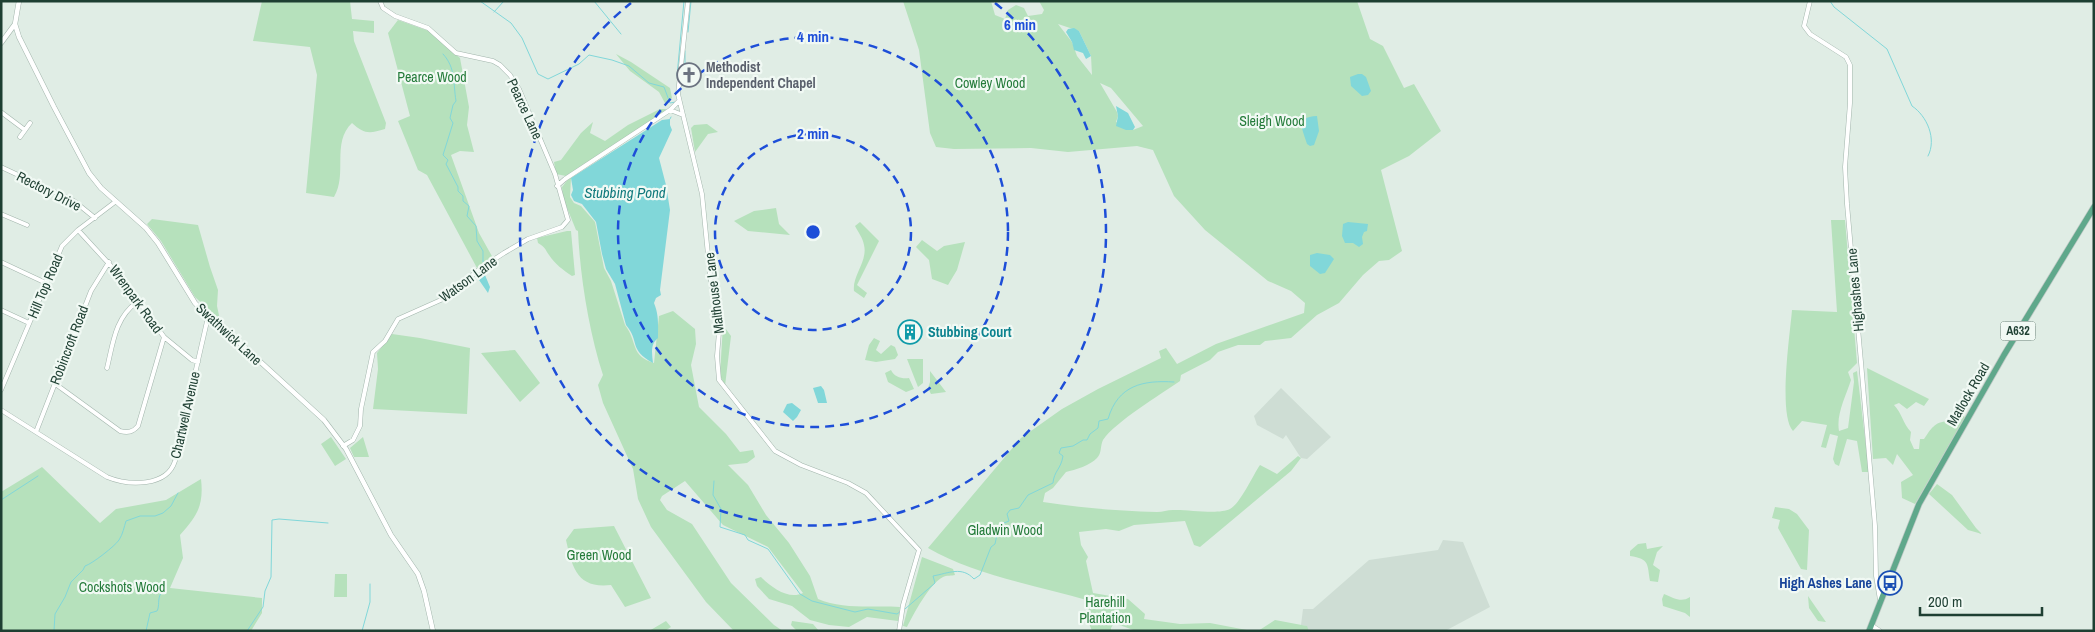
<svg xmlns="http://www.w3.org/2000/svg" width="2095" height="632" font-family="'Archivo Narrow',sans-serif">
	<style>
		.built { fill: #ceddd4 }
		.green { fill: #b6e1bc; fill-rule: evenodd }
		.water { fill: #81d7d9 }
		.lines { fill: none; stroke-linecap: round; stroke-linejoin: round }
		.stream { stroke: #81d7d9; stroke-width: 1 }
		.minor-casing { stroke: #a2b5ac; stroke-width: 5 }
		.tertiary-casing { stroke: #a2b5ac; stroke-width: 5.5 }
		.primary-casing { stroke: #c0c9c6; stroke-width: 7 }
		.minor { stroke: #fff; stroke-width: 4 }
		.tertiary { stroke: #fff; stroke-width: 4.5 }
		.primary { stroke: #5fa88b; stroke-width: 5.5 }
		.ring { fill: none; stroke: #1d4ed8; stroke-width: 2.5; stroke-dasharray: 9 6 }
		.labels { text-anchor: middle; stroke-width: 4.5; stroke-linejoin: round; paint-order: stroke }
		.shield { fill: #f1f9f4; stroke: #5d776c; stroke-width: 1 }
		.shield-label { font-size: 12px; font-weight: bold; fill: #1e3f32 }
		.worship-label { font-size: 14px; font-weight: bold; fill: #5b616d; stroke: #f1f9f4; text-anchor: start }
		.park-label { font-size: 14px; fill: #247b3a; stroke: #f1f9f4 }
		.street-label { font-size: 14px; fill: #1e3f32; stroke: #f1f9f4 }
		.culture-label { font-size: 14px; font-weight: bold; fill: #0d838f; stroke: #f1f9f4; text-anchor: start }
		.transit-label { font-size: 14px; font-weight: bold; fill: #164399; stroke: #f1f9f4; text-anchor: end }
		.water-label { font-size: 15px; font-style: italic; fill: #117a7d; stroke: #f1f9f4 }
		.centre { fill: #1d4ed8; stroke: #f1f9f4; stroke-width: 2.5 }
		.ring-label { font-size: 15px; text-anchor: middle; font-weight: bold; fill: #1d4ed8; stroke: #f1f9f4; stroke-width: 4.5; stroke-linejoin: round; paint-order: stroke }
	</style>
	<rect width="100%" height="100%" fill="#e0ede5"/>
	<path class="built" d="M1281,388L1331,437L1307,459L1301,458L1286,435L1283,439L1257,425L1254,416Z
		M1443,540L1463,542L1490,607L1445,631H1309L1306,626L1301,625L1303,609H1313L1369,560L1438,550Z"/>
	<path class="green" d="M262,1H350L352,19L374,21V33L353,31L354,41L386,123L385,129C369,134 364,134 352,123C331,143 348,174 334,197L306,193L317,75L310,47L253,41Z
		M903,1H991L995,15L1005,19L1008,10L1016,5L1024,8L1028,16L1042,14L1044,10L1039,1H1357L1370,39L1383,46L1404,88L1414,84L1441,131L1409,156L1381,170L1402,251L1389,260L1379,261L1363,275L1339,303L1317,315L1291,338L1265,341L1260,345H1238L1218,352L1210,360L1181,375L1180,381C1160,395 1115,422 1103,440C1100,446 1102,453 1097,458C1091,465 1075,470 1066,472L1053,488L1045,493L1043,502C1081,508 1119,511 1157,512C1163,512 1167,510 1173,510C1186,509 1218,515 1230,509C1240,504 1253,475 1260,465L1277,474L1298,456L1301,458L1291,471L1200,547L1194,545L1185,521L1134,525L1119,531L1106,529L1079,532L1081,545L1088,557L1086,561L1093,593L1128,599L1145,614L1144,619L1180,624L1210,623L1252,631H1136L1114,623L1111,628V631H1092L1087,618L1090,601C1038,586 974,575 928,548L1021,438L1062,409L1098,389L1161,358L1159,351L1166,348L1177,364L1216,344L1304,313L1305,303L1291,291L1268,281L1205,230L1174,196L1153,150L1137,146L1068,152L1031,148L954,149L936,147L930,133L919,50ZM1058,24L1079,31L1091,56L1092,75L1077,56L1072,42ZM1100,83L1111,88L1143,126L1133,130L1116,122L1118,116L1117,112Z
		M398,20L429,31L460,58L469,107L467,125L474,152L460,151L451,155L479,233L493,258L477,268L427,175L418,170L398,121L410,116L388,33Z
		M616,54L631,62L670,88L672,98L666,105L659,92L630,71Z
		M660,109H666L665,112L566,176L556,174L554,162L561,160L581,133L593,122L590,133L605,141L628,125Z
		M707,124L718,132L708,134L695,152L691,128L694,125Z
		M569,178H571L570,197L574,203L581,206L595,222L604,268L611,281L625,325C638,342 630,356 654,363L659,316L673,311L695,329L696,344L691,365L699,407L726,434L740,452L753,450L755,457L747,463L728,465L748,485L766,515L789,543L810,576L818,599C843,610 874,605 900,607L898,621L867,617L849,627L829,625L810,620L792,606L769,599L757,586L755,579L761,577C772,588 789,600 803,593L768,547L723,525L685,481L662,496L660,500L667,510L692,524L731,583L774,625L783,631H734L706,602L651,527L638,499L633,469L603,403L598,385L603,375C589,332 580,276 578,231L576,230L563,198L562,187Z
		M776,208L779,224L790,235L748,231L734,221L754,211Z
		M152,219L198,225L210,267L218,290L217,306L220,320L195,297L161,241L147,224Z
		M1831,220H1845L1857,363L1848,372L1851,380C1846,396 1836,414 1839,431L1848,428L1854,382L1853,373L1857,371L1869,472H1862L1857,441L1847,439L1839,466L1835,464L1833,459L1838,436L1830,434L1826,448L1821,447L1827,425L1802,421L1793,431C1778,415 1790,334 1792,310L1837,312Z
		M860,222L879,241L857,285L867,293L864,298L854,291C852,276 868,261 864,245C863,238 858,232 855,226Z
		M567,231H571L575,275L572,276C563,270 555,264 549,255C545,249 545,247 538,243L537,238Z
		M922,240L937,251L944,246L965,242L957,270L948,285L932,279L929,260L916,247Z
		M723,325L731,336L725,386L720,375Z
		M392,334L420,338L470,348L467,414L373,409L378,369L377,353Z
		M874,338L880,341L876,350L881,354L891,345L895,347L898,355L895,359L876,362L865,360L869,345Z
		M515,350L540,383L520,402L481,353Z
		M907,359H923V383L918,387Z
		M1867,368L1929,399L1924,406L1916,402L1907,409L1899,403L1894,405C1902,413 1903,424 1911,432L1910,440L1914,449H1919L1920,439H1924C1931,429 1934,422 1948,421L1953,411L1965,417L1915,504L1902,498L1901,482L1913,475L1897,454L1893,465L1886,458L1873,459Z
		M891,370C894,377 902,379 909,378L914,389L906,392L888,382L885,373Z
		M930,371L946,392L931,394L928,388L930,382Z
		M331,437L346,459L335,466L321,444Z
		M363,437L369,457H354L350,448Z
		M42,467L100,523L116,509L166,500L201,479C204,506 197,516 180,535L183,558L170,588L262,598V613L251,631H1V492Z
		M1937,484L1952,495L1976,528L1982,534L1968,530L1929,494Z
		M1775,507L1789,509L1797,514L1809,530L1807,570L1801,569L1778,528L1780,520L1772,518Z
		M614,526L651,598L625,607L611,585C577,589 572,567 566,540L574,529Z
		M1646,543L1647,549L1663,546L1657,552L1653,565L1660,570L1658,582L1650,581C1647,564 1650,559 1630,556V551L1638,544Z
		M922,557L953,569L955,575C952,576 946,575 943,577C930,583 913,615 907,627L903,626Z
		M335,574H347V597H334Z
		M1664,594C1674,598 1681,603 1690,597V617L1685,613L1663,606L1662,599Z
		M1808,596L1826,622L1818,621L1809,608Z
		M1275,620L1307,626L1309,631H1258Z
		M666,621L671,627L665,631H649Z
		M792,621L813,624L819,631H797L791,625Z"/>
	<path class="water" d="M1074,28L1079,31L1091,56L1086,59L1083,53L1074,50L1072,42L1066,32L1068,29Z
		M1358,74H1362L1366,77L1371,91L1368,95L1362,96L1351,86L1350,77Z
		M1116,106L1128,113L1135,127L1133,130H1126L1116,126L1118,116Z
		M1317,116L1319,131L1314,145L1310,146L1307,144C1303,130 1294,117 1317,116Z
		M670,119V125L672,130L659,158L666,185L670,210L660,290L661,295L656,298L654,303C659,315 658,325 658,338C650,344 652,354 653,363C628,349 640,341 626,325L615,284L606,269L602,254L596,222L582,204L574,201L571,195L573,190L571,178L662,120Z
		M1348,222L1368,224L1367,231L1364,232L1362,237L1363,244L1359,247L1353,243H1345L1342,236L1343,224Z
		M1317,253L1330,255L1334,259L1325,273L1320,274L1310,266V255Z
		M485,275L490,287L488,293L479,280Z
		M821,386L824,390L827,403H818L813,388Z
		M792,403L801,410L797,417L793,421L783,412L787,404Z"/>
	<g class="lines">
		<path class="stream" d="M480,1L511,23L522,38L538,74L548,79L579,64L589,55L612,60L629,66L649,83L664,87L670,103L676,102
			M594,1L621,34
			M1830,1L1834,7L1887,49L1912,106C1927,116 1937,139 1928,156
			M494,12L504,1
			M688,32L691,1
			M443,54C456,68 453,83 456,101L453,105L450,118L453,123L443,155L448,160L446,164L458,187V191L463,196V201L469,206L467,216L476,226L477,241L483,251V262
			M685,68V51
			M677,76L684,1
			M670,119L671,117
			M483,277L482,271L484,269
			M714,481L713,495L721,509L720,527L745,535L748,540L768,549L800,594L812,601L855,612L868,609L897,614L901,611
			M1,500L38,476
			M905,609L935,583L933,576C949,573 962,566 974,579L980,575L991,547L995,544L999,525L1009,521L1007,514L1010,510L1019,508L1028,495L1053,483C1054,471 1061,469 1063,456L1059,453L1061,448L1073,446L1083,440H1087L1090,434L1098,428L1099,421L1108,419C1118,385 1143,380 1174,382
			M54,631L55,614L65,597L71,582L83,570L85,566C92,564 115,546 119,540C123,534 124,527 126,521L140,516H155L163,513L171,506L178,493
			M146,631L150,613L157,611C160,606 157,599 161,593
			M247,631L263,607L265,591L271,577L272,520L279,519L328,523
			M362,631L370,602V584"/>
		<g class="minor-casing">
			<path id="minor" d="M688,1L678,94L702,194L710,275L719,332L717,356L719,380L775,451L801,465L848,483L866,493L919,550L903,605L899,631
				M1810,1L1804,26L1810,34L1846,57L1850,65V103L1845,167L1847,204L1861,362L1875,526L1876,576L1880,600
				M670,110L683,115
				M1,112L25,130
				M20,137L30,123
				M1,167L74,201L95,218
				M557,186L565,179L670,110L679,101
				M1,214L27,225
				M78,230L122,278L164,337L192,360L198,362
				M1,262L46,283
				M1,310L29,323
				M107,368C113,343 115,318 137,302
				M54,383L120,431C128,433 133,432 138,426L164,337
				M1,390L62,246L78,230L115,202
				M1,410L107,477C129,486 167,487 175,461L208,317
				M36,432L91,291L109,262
				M343,446L353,440L360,426L361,409L373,352L385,341L398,319L443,299L481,268L504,253L528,239L562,227L568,220L555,174L519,89L510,75L500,65L493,61L456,53L428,28L395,16L383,8L380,1
				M1871,625L1880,631"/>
		</g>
		<g class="tertiary-casing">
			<path id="tertiary" d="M15,24L19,37L54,107L89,173L101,188L146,228L158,243L195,303L208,317L230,334L324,420L346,449L391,535L418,574L424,591L433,631
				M1,43L15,24L19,1"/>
		</g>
		<g class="primary-casing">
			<path id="primary" d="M1869,631L1919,504L2004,355L2094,207"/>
		</g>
		<use href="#minor" class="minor"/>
		<use href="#tertiary" class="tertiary"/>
		<use href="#primary" class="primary"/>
	</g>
	<g class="ring">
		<circle cx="813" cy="232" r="98"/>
		<circle cx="813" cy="232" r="195"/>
		<path d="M995 3A293 293 0 1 1 631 3"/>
	</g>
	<defs>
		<g id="church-ring" transform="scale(1.25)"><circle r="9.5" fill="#f1f9f4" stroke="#6b7280" stroke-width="1.5"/><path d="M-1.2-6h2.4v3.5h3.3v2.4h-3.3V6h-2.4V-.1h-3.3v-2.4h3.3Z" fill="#6b7280"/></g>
		<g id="building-ring" transform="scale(1.25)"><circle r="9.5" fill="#f1f9f4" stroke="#0f9aa8" stroke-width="1.5"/><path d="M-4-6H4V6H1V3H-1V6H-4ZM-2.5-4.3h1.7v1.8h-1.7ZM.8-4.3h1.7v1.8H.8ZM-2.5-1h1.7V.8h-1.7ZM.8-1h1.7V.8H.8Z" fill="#0f9aa8"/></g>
		<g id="bus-ring" transform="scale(1.25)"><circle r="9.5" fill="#f1f9f4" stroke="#1a4fb4" stroke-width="1.5"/><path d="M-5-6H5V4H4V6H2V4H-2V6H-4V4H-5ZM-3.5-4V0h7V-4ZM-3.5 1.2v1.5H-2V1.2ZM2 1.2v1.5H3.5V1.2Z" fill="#1a4fb4"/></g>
	</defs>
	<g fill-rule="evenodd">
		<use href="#church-ring" x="689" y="75"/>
		<use href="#building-ring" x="910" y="332"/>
		<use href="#bus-ring" x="1890" y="583"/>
	</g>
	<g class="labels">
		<rect class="shield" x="2000.5" y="321.5" width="35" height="19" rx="4"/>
		<g class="shield-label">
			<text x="2018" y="335">A632</text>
		</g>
		<g class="worship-label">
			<text x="706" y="72">Methodist<tspan x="706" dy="16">Independent Chapel</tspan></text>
		</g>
		<g class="park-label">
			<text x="432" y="82">Pearce Wood</text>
			<text x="990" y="88">Cowley Wood</text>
			<text x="1272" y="126">Sleigh Wood</text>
			<text x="1005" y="535">Gladwin Wood</text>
			<text x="599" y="560">Green Wood</text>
			<text x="122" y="592">Cockshots Wood</text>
			<text x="1105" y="607">Harehill<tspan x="1105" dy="16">Plantation</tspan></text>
		</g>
		<g class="street-label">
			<text transform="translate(525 109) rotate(65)" y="5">Pearce Lane</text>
			<text transform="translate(49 191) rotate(27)" y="5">Rectory Drive</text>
			<text transform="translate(468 279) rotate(-36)" y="5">Watson Lane</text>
			<text transform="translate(45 286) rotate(-67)" y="5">Hill Top Road</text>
			<text transform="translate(1855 290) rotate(-95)" y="5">Highashes Lane</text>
			<text transform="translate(714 293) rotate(-97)" y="5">Malthouse Lane</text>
			<text transform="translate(136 299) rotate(54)" y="5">Wrenpark Road</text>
			<text transform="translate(229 334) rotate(43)" y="5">Swathwick Lane</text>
			<text transform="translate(69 345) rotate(-69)" y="5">Robincroft Road</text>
			<text transform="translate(1968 394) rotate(-60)" y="5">Matlock Road</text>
			<text transform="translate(185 415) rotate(-77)" y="5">Chartwell Avenue</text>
		</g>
		<g class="culture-label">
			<text x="928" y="337">Stubbing Court</text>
		</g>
		<g class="transit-label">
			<text x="1872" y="588">High Ashes Lane</text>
		</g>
		<g class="water-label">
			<text x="625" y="198">Stubbing Pond</text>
		</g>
	</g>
	<circle cx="813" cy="232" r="8" class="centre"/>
	<g class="ring-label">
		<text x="1020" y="30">6 min</text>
		<text x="813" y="42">4 min</text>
		<text x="813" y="139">2 min</text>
	</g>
	<rect width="2095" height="632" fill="none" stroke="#1e3f32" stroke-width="5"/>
	<path d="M1920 607v8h122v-8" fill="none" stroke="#1e3f32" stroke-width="2.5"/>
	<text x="1928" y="607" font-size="15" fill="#1e3f32" stroke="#f1f9f4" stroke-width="4" paint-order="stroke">200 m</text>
</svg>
